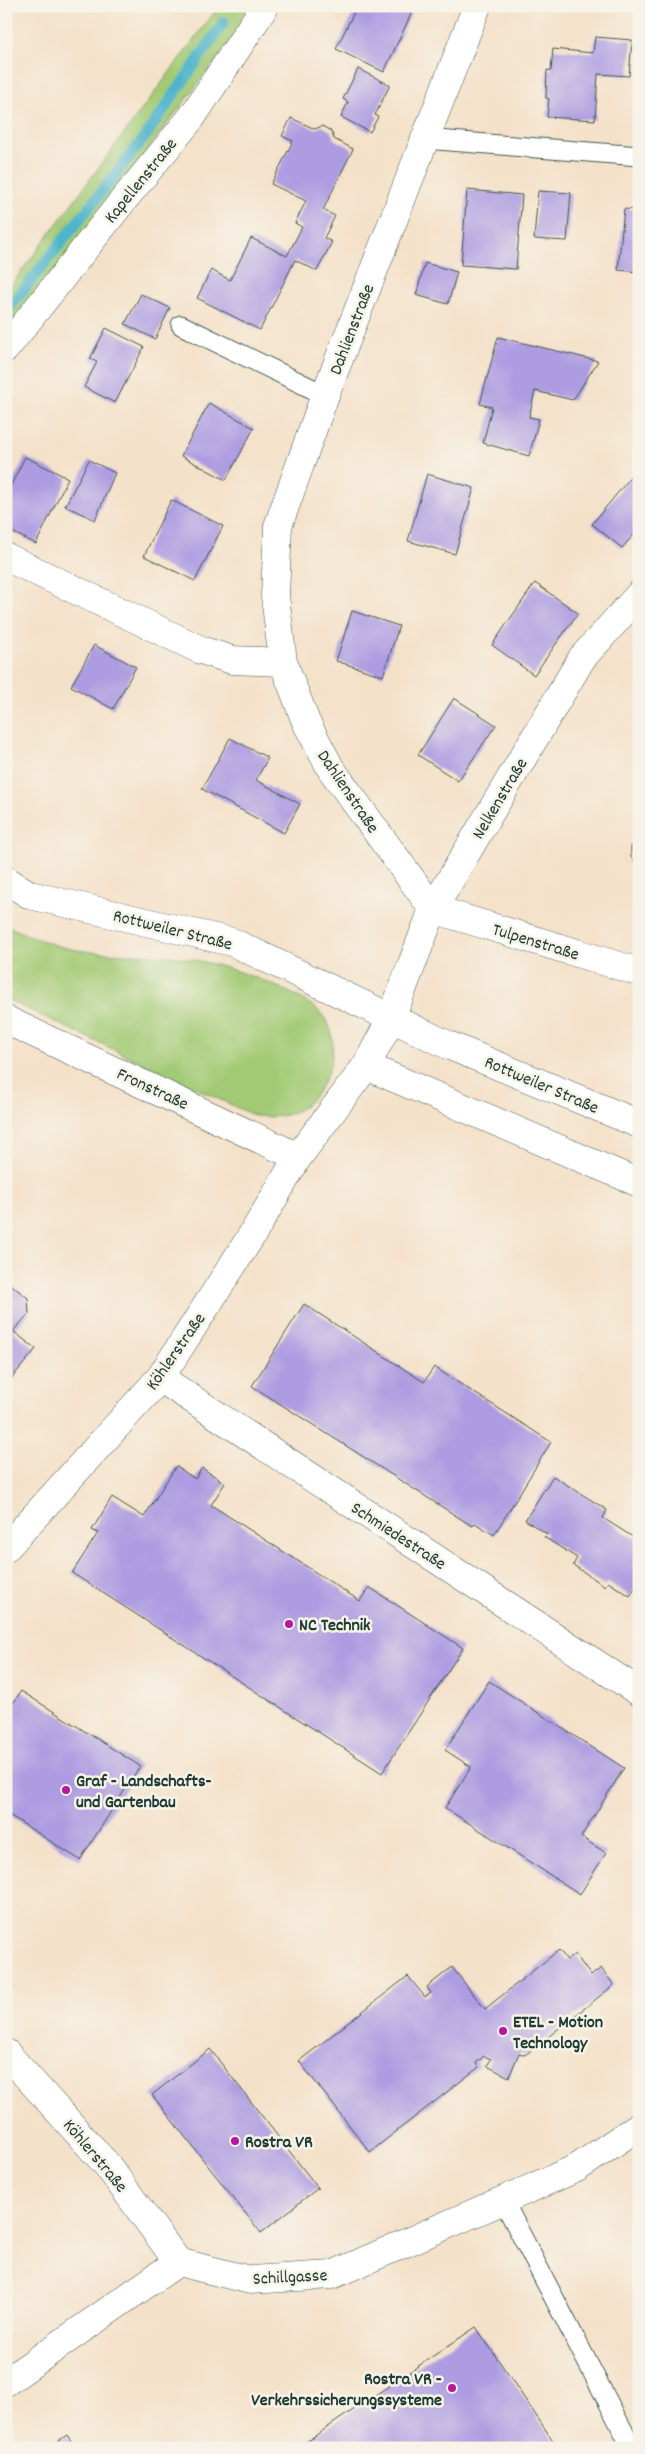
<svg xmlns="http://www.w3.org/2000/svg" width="645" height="2454" font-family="Dekko,sans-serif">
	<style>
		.green { fill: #a2ca75; stroke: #608454 }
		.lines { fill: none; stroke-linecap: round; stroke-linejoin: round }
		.stream { stroke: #4db4cb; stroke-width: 11 }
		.building { fill: #ad9ce1 }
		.service-casing { stroke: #3f564a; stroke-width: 21 }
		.minor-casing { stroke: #3f564a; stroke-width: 29 }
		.tertiary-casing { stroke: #3f564a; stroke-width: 29 }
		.service { stroke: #fff; stroke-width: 19 }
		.minor { stroke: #fff; stroke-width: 28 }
		.tertiary { stroke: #fff; stroke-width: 28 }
		.poi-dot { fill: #b5179e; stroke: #f7f3e8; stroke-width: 2 }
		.labels { text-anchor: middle; stroke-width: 5; stroke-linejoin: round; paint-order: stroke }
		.street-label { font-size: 18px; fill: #1f3d34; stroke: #f7f3e8 }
		.poi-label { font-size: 18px; font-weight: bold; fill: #1f3d34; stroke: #f7f3e8; text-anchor: start }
	</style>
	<rect width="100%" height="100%" fill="#f7f3e8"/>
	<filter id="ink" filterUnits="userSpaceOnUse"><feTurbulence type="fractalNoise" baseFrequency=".02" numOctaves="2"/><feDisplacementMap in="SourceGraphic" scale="10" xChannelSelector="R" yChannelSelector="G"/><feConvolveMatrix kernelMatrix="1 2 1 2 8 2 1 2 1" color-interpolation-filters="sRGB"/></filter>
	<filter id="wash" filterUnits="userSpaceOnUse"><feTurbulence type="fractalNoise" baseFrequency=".0096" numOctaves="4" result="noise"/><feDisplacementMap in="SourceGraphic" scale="20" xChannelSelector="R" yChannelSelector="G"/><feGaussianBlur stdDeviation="1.12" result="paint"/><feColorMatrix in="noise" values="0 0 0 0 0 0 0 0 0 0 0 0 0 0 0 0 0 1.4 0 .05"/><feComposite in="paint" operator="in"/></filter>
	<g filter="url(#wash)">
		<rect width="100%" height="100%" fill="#f4e1c9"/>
		<path class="green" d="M219,6H254L246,21L6,335V292Z
			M6,925C28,936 53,946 77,950C114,956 153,952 190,959C222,965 251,975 280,988C297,996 318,1005 328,1023C342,1053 323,1101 292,1113C279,1118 268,1117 255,1116L6,999Z"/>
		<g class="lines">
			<path class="stream" d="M6,312L145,137L224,22"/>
		</g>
		<g id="blocks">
			<path class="building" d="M357,6H400L412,12L384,72L336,49Z
				M595,37L632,40L629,76L598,74L595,120L547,117L549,99L546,98L547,70L551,71L553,49L593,53Z
				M358,69L390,85L375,115L378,117L370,132L341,117L348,102L343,99Z
				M291,118L315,129L322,126L331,131L334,139L353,149L323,210L335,216L324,238L332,242L317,271L295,260L260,330L197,298L211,270L230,280L251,238L287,256L302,227L295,223L306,201L271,184L293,141L282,136Z
				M467,190L522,195L516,269L461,265Z
				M538,191L571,193L567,241L534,239Z
				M624,209L639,210V272L618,270Z
				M425,263L457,272L448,304L416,295Z
				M141,294L170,308L155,339L125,324Z
				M106,328L144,347L115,403L84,387L97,362L90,359Z
				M498,337L598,361L573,400L535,391L529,417L539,419L529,456L483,443L492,407L480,404Z
				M209,403L254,428L226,480L181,456Z
				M25,457L68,478L36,544L6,529V488L9,489Z
				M89,460L115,473L95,520L65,506Z
				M639,467V529L622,548L592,524Z
				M427,474L474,488L455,554L408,541Z
				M171,500L223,526L195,581L144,556Z
				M535,583L578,613L534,675L492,645Z
				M352,611L399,626L383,676L336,661Z
				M94,645L136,667L113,709L71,686Z
				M454,698L496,725L458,781L418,755Z
				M230,738L268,758L256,780L300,804L284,833L202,789Z
				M639,836V867L631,857V847Z
				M6,1281L28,1298L29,1314L13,1331L36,1349L6,1385Z
				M304,1304L424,1382L434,1367L551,1442L494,1535L475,1523L472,1526L252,1386Z
				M176,1466L195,1479L202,1468L225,1483L211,1505L360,1601L369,1587L463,1648L382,1773L72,1573L98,1533L92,1530L112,1497L144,1517Z
				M553,1476L607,1510L603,1518L639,1541V1582L630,1596L608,1582L605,1586L573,1565L577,1558L544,1537L547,1534L525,1520Z
				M489,1681L624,1768L581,1837L606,1853L580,1894L445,1808L471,1767L445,1750Z
				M21,1691L140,1766L80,1860L6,1813V1697L14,1702Z
				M559,1950L567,1960L575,1954L591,1976L601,1968L614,1985L525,2055L519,2053L509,2077L487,2066L491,2059L484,2056L476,2063L479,2067L370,2152L299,2061L408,1976L425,1997L431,1993L427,1987L452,1967L485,2009Z
				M210,2049L318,2188L261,2233L152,2095Z
				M476,2327L558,2448H297Z
				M67,2435L76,2448H48Z"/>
		</g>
	</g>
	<g filter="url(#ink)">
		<use href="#blocks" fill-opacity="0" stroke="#3f564a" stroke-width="1"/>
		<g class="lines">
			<g class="service-casing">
				<path id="service" d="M425,139L639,156
					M181,325L325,395
					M503,2200L632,2448"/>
			</g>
			<g class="minor-casing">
				<path id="minor" d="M477,6L325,395L278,526L275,596L283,662L306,722L331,769L433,909L639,972
					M6,348L121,203L192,117L265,6
					M6,557L201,650L232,660L283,662
					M6,1020L298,1157
					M366,1066L639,1183
					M160,1378L639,1692
					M6,1548L160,1378L252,1235L298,1157L366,1066L391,1019L433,909L582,658L639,595
					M6,2053L107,2165L178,2262
					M6,2382L178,2262L250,2280L332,2275L577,2168L639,2126"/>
			</g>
			<g class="tertiary-casing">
				<path id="tertiary" d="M6,880L30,895L232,942L448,1045L639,1124"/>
			</g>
			<use href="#service" class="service"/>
			<use href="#minor" class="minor"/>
			<use href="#tertiary" class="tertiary"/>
		</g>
	</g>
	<g class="poi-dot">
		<circle cx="289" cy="1624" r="5"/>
		<circle cx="66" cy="1790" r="5"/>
		<circle cx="503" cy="2031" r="5"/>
		<circle cx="235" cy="2141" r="5"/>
		<circle cx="452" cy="2388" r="5"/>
	</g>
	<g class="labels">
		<g class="street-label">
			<text transform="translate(140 180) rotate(-51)" y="6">Kapellenstraße</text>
			<text transform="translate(351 329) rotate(-69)" y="6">Dahlienstraße</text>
			<text transform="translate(349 791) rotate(56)" y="6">Dahlienstraße</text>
			<text transform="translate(499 798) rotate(-59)" y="6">Nelkenstraße</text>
			<text transform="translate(173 929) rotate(14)" y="6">Rottweiler Straße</text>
			<text transform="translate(536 941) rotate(17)" y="6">Tulpenstraße</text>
			<text transform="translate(542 1084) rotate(23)" y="6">Rottweiler Straße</text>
			<text transform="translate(153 1088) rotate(25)" y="6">Fronstraße</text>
			<text transform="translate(175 1351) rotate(-55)" y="6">Köhlerstraße</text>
			<text transform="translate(399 1535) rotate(33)" y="6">Schmiedestraße</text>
			<text transform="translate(96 2155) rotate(50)" y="6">Köhlerstraße</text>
			<text transform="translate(290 2276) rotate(-3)" y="6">Schillgasse</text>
		</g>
		<g class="poi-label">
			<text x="299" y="1630">NC Technik</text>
			<text x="76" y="1786">Graf - Landschafts-<tspan x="76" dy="21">und Gartenbau</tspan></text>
			<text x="513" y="2027">ETEL - Motion<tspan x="513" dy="21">Technology</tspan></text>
			<text x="245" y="2147">Rostra VR</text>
			<text x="442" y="2384" text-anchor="end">Rostra VR -<tspan x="442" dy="21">Verkehrssicherungssysteme</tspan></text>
		</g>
	</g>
	<rect width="645" height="2454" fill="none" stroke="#f7f3e8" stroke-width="25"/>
</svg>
